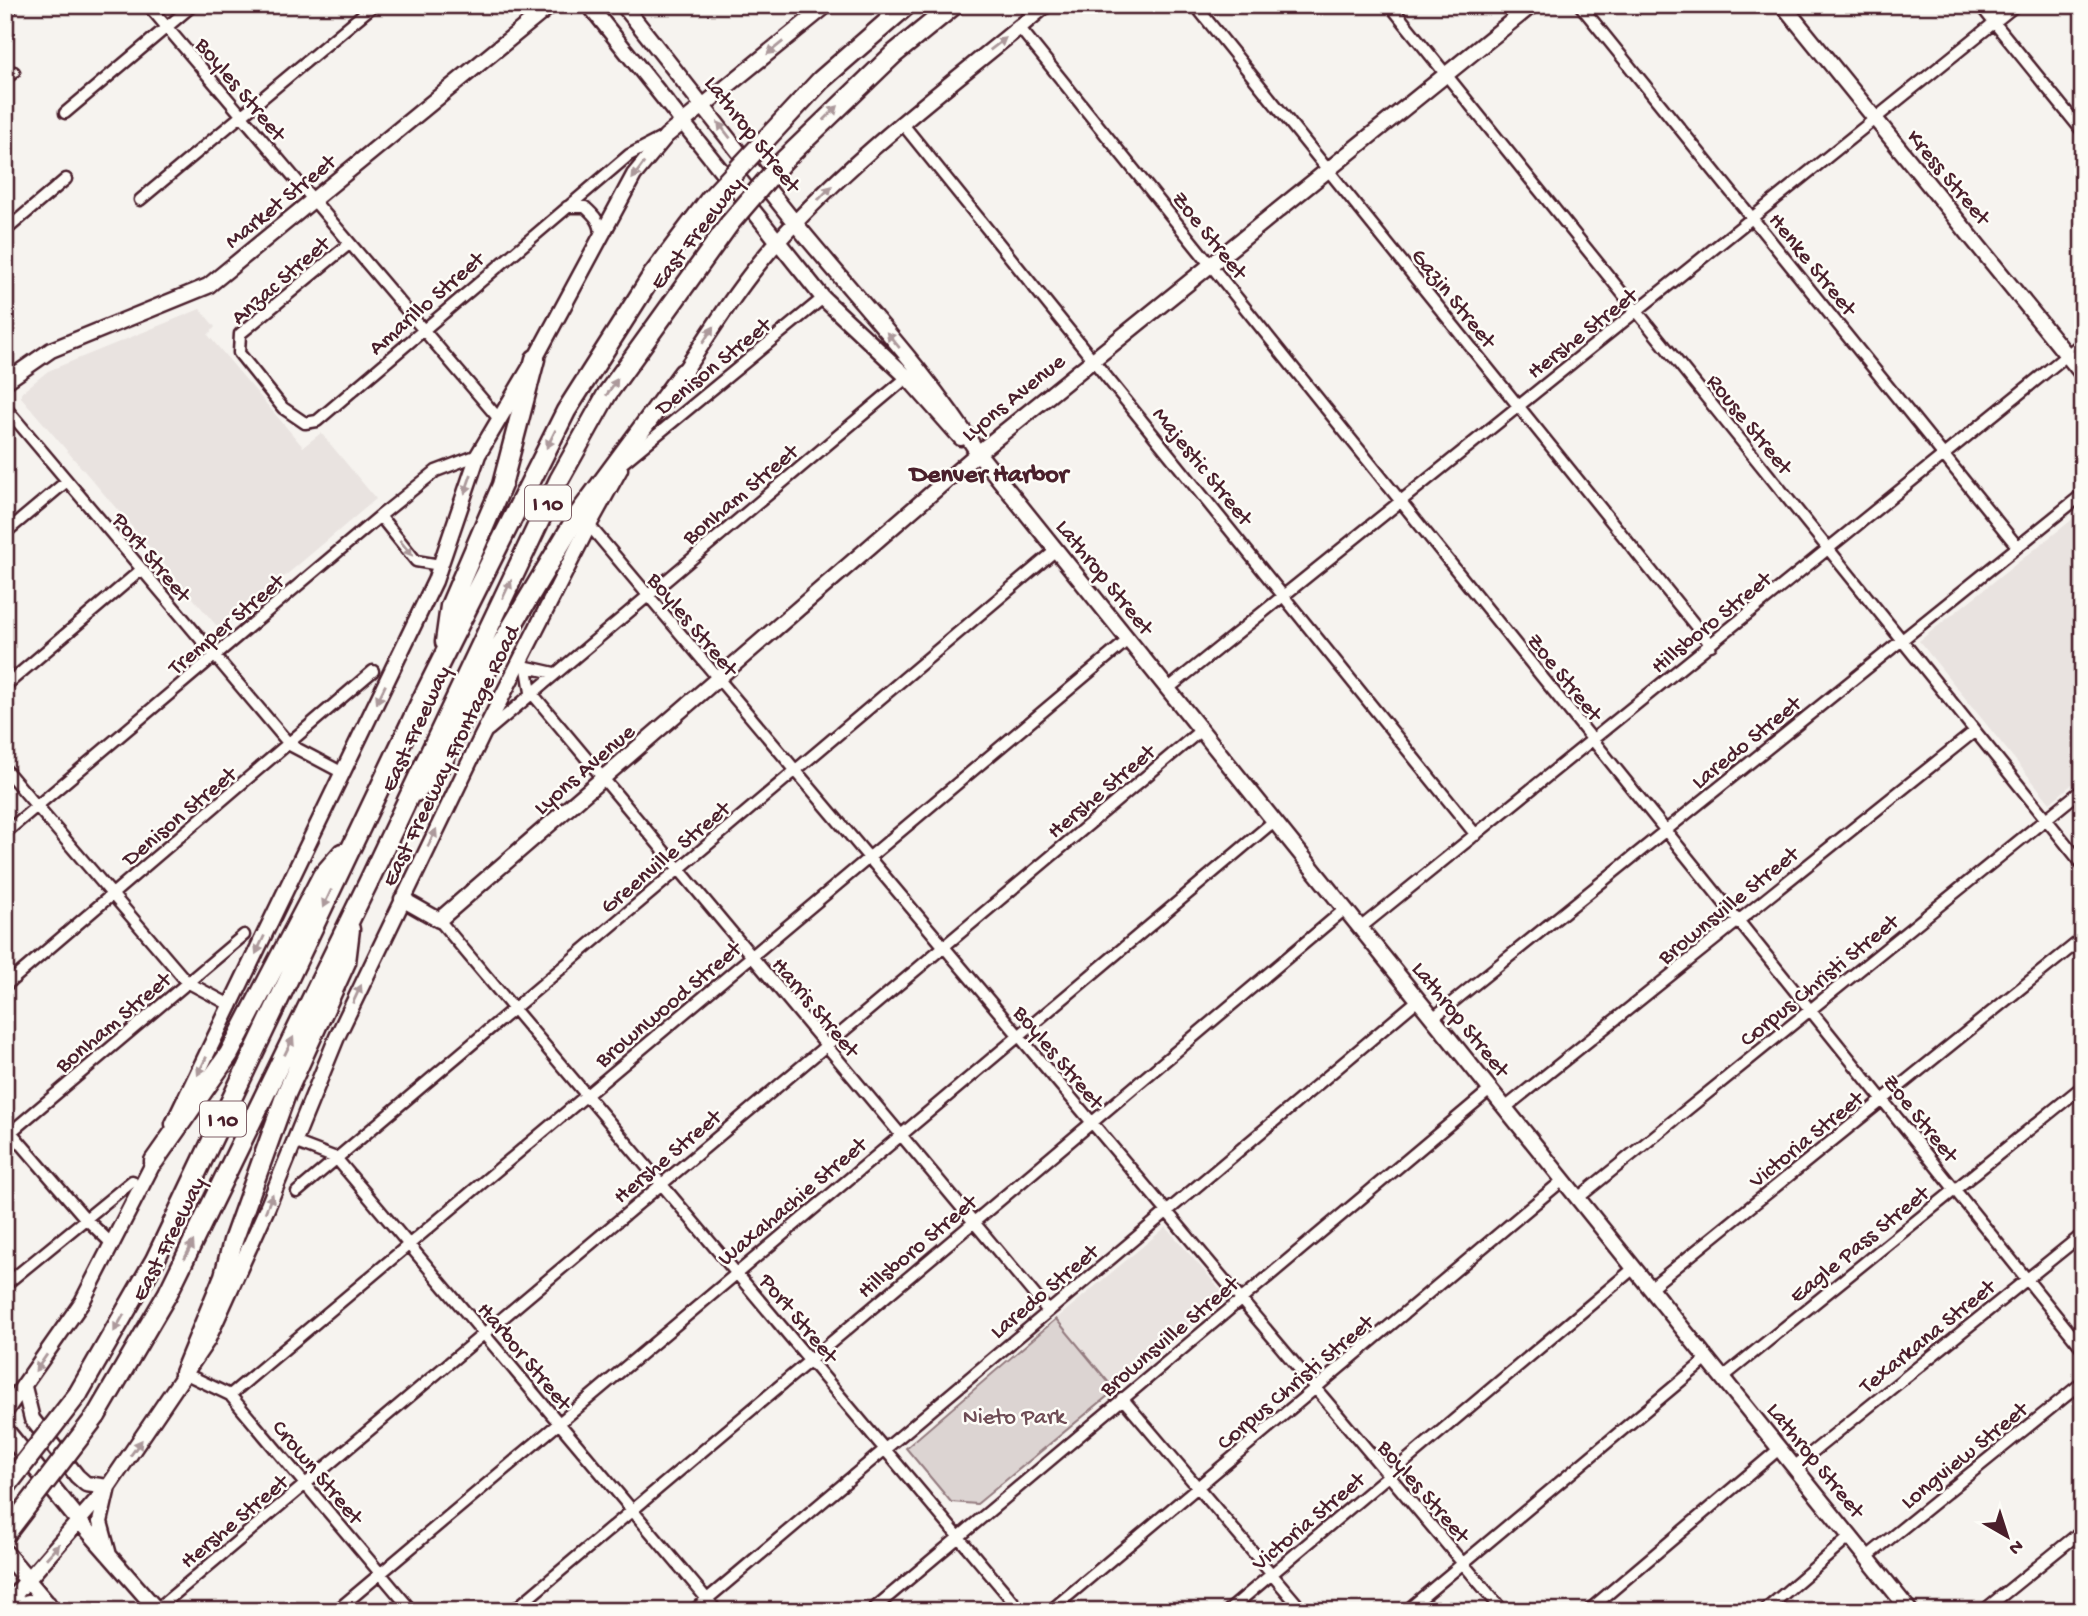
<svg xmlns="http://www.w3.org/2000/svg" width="2088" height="1616" font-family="'Gochi Hand',sans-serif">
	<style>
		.built { fill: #e9e3e0 }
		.green { fill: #dcd4d2; stroke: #937a7e; stroke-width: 2 }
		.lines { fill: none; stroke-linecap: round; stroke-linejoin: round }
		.street-casing { stroke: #4a1f2b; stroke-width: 15 }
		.secondary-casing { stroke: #4a1f2b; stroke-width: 19 }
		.primary-casing { stroke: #4a1f2b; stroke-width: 21 }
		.highway-casing { stroke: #4a1f2b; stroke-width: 23 }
		.street { stroke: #fdfcf7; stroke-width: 10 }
		.secondary { stroke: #fdfcf7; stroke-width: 14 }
		.primary { stroke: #fdfcf7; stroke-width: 16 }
		.highway { stroke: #fdfcf7; stroke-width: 18 }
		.highway-bridge-casing { stroke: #4a1f2b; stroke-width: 23; stroke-linecap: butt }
		.highway-bridge { stroke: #fdfcf7; stroke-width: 18 }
		.oneway { fill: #ac999b }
		.labels { text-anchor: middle; stroke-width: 5; stroke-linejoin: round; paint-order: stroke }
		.shield { fill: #fdfcf7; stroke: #806168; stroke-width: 2 }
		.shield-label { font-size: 21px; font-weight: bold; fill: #4a1f2b }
		.street-label { font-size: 23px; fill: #4a1f2b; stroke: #fdfcf7 }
		.park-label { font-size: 23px; fill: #6e4c55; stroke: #fdfcf7 }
		.quarter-label { font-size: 26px; font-weight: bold; fill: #4a1f2b; stroke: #fdfcf7 }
	</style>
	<rect width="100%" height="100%" fill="#f6f3ef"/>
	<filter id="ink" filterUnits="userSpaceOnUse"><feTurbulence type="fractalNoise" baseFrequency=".0143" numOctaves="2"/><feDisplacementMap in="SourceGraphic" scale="14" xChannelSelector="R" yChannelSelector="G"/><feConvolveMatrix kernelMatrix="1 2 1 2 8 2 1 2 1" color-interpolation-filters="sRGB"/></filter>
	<g filter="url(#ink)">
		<path class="built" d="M200,309L215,327L208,335L303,447L321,433L376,499L226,626L216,625L21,397V393L48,371Z
			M2083,511V775L2050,803L1919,641Z
			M1166,1227L1226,1296L1115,1390L1056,1319Z"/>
		<path class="green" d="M1056,1319L1115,1390L977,1504L951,1502L906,1448Z"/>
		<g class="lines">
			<g class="street-casing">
				<path id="street" d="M148,5L499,419
					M1195,5L1711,645
					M1390,5L2083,865
					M1580,5L2017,546
					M1980,5L2083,132
					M5,12L14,5
					M1019,27L2083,1349
					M5,79L14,72
					M65,113L193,5
					M901,122L1476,835
					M140,200L374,5
					M567,207H585C594,215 601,222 601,235
					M5,231L66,179
					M349,244L240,334L239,353L283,408L305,423L317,421L629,155L662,138
					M5,407L290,745L343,773
					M624,462L823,298
					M380,516L416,561L440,565
					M589,525L1503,1611
					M5,533L67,481
					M523,666L554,673
					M527,668L531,692L1048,1311
					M5,686L141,570
					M1169,688L2016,5
					M489,730L911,374
					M5,769L187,982L232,1006
					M5,833L380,516L436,471L478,455
					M439,920L1021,1611
					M1360,928L2083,342
					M5,986L373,671
					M1433,1018L2083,494
					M1505,1108L1975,731
					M5,1125L85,1218L112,1244
					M5,1137L244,935
					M294,1142L336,1158L717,1611
					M297,1192L1056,550
					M1578,1198L2083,789
					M5,1285L132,1181
					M1650,1288L2083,938
					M184,1373L230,1395L412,1611
					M1722,1378L2083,1086
					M230,1395L1129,639
					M1122,1398L1303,1611
					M1794,1467L2083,1234
					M1867,1557L2083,1382
					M157,1609L1201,730
					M336,1611L1274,821
					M513,1611L1345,909
					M693,1611L1418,1000
					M871,1611L1490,1090
					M1050,1611L1563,1180
					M1228,1611L1634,1268
					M1406,1611L1707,1359
					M1588,1611L1779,1449
					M1764,1611L1850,1537
					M1983,1611L2083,1530"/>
			</g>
			<g class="secondary-casing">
				<path id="secondary" d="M589,5L823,298L907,377L961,438
					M623,5C681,77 737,151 795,223C857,299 926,370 978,453L1910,1611
					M1783,5L2083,375
					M5,382L51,350L208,286L551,5
					M677,382C710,333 740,283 779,240C859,151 955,82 1046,5
					M402,899L439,920L978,453L1532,5
					M173,1124L435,581L478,455L535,359L634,175L666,136L827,5
					M24,1387L32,1419L77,1476L86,1484L108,1487L100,1522L109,1555
					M5,1412L82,1302L159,1152
					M80,1522L158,1611
					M27,1579L54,1611
					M5,1606L108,1487L207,1341L268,1206L337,1037L482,736L589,525L620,469
					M5,1611L28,1602L48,1603"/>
			</g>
			<g class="primary-casing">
				<path id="primary" d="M5,1430L80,1522
					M5,1553L27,1579"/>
			</g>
			<g class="highway-casing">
				<path id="highway" d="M767,138L821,80L907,5
					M783,161L894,54L954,5
					M445,642L450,606L502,485L535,359
					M416,792L441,765L494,656L578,515L683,373
					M154,1161L229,1054L322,876L342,853
					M184,1373L224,1276L233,1241L286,1094L346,962L350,929
					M78,1394L155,1260L421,701L566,411L652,276L710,199
					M96,1416L168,1293L368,883L559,480L607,394L730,223"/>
			</g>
			<use href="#street" class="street"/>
			<use href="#secondary" class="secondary"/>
			<use href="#primary" class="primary"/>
			<use href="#highway" class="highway"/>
			<g class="highway-bridge-casing">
				<path id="highway-bridge" d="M710,199L767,138
					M730,223L783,161
					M5,1488L78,1394
					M5,1535L96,1416"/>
			</g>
			<use href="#highway-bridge" class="highway-bridge"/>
		</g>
		<defs><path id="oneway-solid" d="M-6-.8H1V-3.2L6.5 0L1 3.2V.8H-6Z" transform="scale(1.75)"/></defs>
		<g class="oneway">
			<use href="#oneway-solid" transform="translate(998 44) rotate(-38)"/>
			<use href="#oneway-solid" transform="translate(775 48) rotate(141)"/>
			<use href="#oneway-solid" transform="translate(831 113) rotate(-45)"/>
			<use href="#oneway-solid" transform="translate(724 130) rotate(-128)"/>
			<use href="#oneway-solid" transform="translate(638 171) rotate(126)"/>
			<use href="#oneway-solid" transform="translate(825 193) rotate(-45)"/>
			<use href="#oneway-solid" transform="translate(708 335) rotate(-57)"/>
			<use href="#oneway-solid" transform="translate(893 340) rotate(-130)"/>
			<use href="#oneway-solid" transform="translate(612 387) rotate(-56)"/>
			<use href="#oneway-solid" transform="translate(551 439) rotate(117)"/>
			<use href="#oneway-solid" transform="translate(468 484) rotate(109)"/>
			<use href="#oneway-solid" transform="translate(406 548) rotate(51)"/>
			<use href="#oneway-solid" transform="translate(507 589) rotate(-65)"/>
			<use href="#oneway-solid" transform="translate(381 694) rotate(116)"/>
			<use href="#oneway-solid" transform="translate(432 838) rotate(-64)"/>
			<use href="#oneway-solid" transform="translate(327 899) rotate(115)"/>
			<use href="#oneway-solid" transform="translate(260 945) rotate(115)"/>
			<use href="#oneway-solid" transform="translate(357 994) rotate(-65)"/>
			<use href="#oneway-solid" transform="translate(289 1046) rotate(-64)"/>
			<use href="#oneway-solid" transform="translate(202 1066) rotate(116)"/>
			<use href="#oneway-solid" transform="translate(269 1203) rotate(-68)"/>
			<use href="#oneway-solid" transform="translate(189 1250) rotate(-64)"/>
			<use href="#oneway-solid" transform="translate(119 1323) rotate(120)"/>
			<use href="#oneway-solid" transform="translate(41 1363) rotate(125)"/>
			<use href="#oneway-solid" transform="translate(136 1448) rotate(-54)"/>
			<use href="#oneway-solid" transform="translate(53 1551) rotate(-48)"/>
		</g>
	</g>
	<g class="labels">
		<g class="shield">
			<rect x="525" y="485.5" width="46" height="35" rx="5"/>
			<rect x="200" y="1101.5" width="46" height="35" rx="5"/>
		</g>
		<g class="shield-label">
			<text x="548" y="510">I 10</text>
			<text x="223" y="1126">I 10</text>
		</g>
		<g class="street-label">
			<text transform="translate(242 88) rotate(50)" y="8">Boyles Street</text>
			<text transform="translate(754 133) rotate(52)" y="8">Lathrop Street</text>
			<text transform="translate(1950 176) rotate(50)" y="8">Kress Street</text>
			<text transform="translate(279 200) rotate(-39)" y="8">Market Street</text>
			<text transform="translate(695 232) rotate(-52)" y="8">East Freeway</text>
			<text transform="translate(1211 234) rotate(51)" y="8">Zoe Street</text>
			<text transform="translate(1814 263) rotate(51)" y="8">Henke Street</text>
			<text transform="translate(279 279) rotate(-41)" y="8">Anzac Street</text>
			<text transform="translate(1455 297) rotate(51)" y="8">Gazin Street</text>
			<text transform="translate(425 302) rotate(-41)" y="8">Amarillo Street</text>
			<text transform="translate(1581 332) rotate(-38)" y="8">Hershe Street</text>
			<text transform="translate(712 365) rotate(-39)" y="8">Denison Street</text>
			<text transform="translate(1012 396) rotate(-39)" y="8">Lyons Avenue</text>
			<text transform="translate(1751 423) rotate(51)" y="8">Rouse Street</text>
			<text transform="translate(1204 465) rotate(51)" y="8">Majestic Street</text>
			<text transform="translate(739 493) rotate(-40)" y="8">Bonham Street</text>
			<text transform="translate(153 556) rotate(50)" y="8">Port Street</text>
			<text transform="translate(1106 576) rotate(51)" y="8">Lathrop Street</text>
			<text transform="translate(1710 621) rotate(-39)" y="8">Hillsboro Street</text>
			<text transform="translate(225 623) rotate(-40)" y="8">Tremper Street</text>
			<text transform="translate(694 623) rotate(50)" y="8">Boyles Street</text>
			<text transform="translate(1566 676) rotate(51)" y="8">Zoe Street</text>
			<text transform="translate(414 728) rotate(-65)" y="8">East Freeway</text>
			<text transform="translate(1745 741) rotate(-39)" y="8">Laredo Street</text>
			<text transform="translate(449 755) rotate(-64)" y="8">East Freeway Frontage Road</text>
			<text transform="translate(583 768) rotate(-41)" y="8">Lyons Avenue</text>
			<text transform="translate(1100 790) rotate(-40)" y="8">Hershe Street</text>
			<text transform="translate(178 815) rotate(-40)" y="8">Denison Street</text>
			<text transform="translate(664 856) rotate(-40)" y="8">Greenville Street</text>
			<text transform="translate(1727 904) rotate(-39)" y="8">Brownsville Street</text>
			<text transform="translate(1818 979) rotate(-39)" y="8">Corpus Christi Street</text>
			<text transform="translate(667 1003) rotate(-40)" y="8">Brownwood Street</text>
			<text transform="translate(817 1006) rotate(50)" y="8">Harris Street</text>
			<text transform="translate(1462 1018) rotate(51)" y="8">Lathrop Street</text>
			<text transform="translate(112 1021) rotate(-40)" y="8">Bonham Street</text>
			<text transform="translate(1060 1056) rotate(50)" y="8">Boyles Street</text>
			<text transform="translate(1922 1117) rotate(51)" y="8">Zoe Street</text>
			<text transform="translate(1805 1138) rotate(-39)" y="8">Victoria Street</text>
			<text transform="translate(666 1155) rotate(-40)" y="8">Hershe Street</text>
			<text transform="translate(791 1200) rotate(-40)" y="8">Waxahachie Street</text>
			<text transform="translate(167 1238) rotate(-63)" y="8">East Freeway</text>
			<text transform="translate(1858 1243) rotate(-39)" y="8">Eagle Pass Street</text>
			<text transform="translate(916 1245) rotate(-40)" y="8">Hillsboro Street</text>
			<text transform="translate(1043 1290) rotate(-40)" y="8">Laredo Street</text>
			<text transform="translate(800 1317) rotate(50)" y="8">Port Street</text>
			<text transform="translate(1168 1335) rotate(-40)" y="8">Brownsville Street</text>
			<text transform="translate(1926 1335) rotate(-39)" y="8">Texarkana Street</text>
			<text transform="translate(526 1355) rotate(50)" y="8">Harbor Street</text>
			<text transform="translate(1294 1381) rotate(-40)" y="8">Corpus Christi Street</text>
			<text transform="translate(1963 1454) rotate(-39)" y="8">Longview Street</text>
			<text transform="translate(1817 1459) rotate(51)" y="8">Lathrop Street</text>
			<text transform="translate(319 1471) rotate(50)" y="8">Crown Street</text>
			<text transform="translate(1425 1490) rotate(49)" y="8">Boyles Street</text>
			<text transform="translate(233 1520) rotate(-40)" y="8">Hershe Street</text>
			<text transform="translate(1307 1520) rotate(-40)" y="8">Victoria Street</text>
		</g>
		<g class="park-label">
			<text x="1014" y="1423">Nieto Park</text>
		</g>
		<g class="quarter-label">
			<text x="989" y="481">Denver Harbor</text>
		</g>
	</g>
	<rect width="2088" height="1616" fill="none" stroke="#fdfcf7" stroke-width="28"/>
	<rect x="14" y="14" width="2060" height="1588" fill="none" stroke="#4a1f2b" stroke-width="2.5" filter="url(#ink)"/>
	<g transform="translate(2007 1536) rotate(141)" stroke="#fdfcf7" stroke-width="5" paint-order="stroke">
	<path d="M0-5L12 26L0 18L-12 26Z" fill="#4a1f2b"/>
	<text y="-10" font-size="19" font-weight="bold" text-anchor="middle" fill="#4a1f2b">N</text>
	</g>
</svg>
